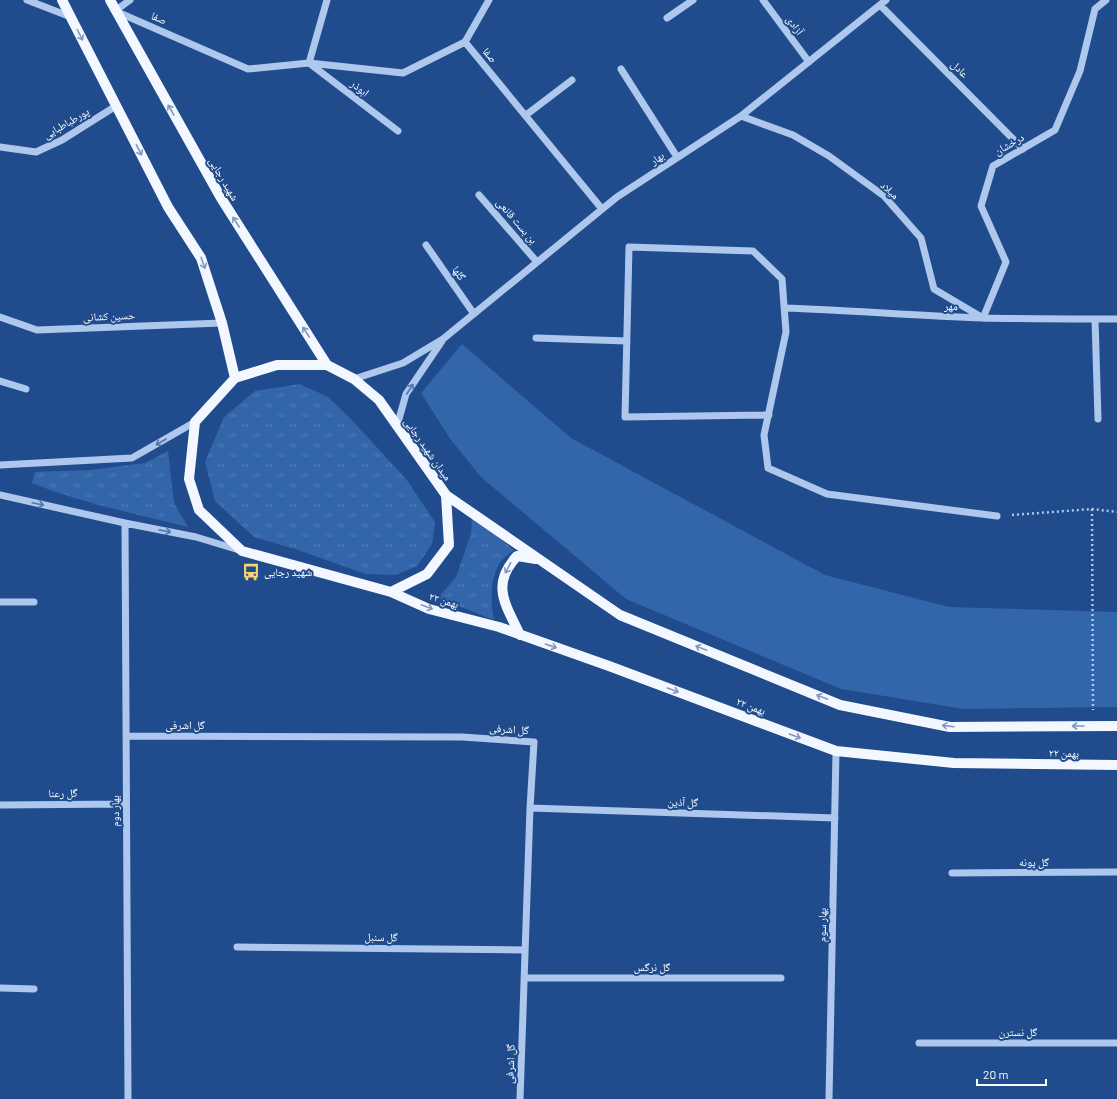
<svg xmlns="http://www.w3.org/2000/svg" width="1117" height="1099" font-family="Barlow,'Noto Naskh Arabic',sans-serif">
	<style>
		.grass { fill: url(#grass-tufts) }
		.park { fill: #3365aa }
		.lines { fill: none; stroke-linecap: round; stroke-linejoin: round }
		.path { stroke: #adc8ec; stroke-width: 2.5; stroke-dasharray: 2 3; stroke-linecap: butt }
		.minor { stroke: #adc8ec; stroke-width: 7 }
		.major { stroke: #f3f7ff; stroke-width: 10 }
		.oneway { stroke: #7f99c0 }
		.oneway2 { stroke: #5177ae }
		.labels { text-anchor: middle; stroke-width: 4; stroke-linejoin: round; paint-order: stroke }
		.street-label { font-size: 11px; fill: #fff; stroke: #204c8d }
		.poi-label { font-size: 11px; fill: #fff; stroke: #204c8d; text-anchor: start }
	</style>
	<defs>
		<pattern id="grass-tufts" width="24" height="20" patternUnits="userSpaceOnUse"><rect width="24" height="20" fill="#3365aa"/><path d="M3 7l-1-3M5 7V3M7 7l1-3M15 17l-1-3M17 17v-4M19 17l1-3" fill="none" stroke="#527cb7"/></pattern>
	</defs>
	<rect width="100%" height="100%" fill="#204c8d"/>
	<path class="grass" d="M300,384L328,397L349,417L406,479L435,522L432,544L417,566L396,575L366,574L295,549L254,537L215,501L205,462L224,417L255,391Z
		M168,451L174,503L188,527C136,514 82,503 32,483L35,472L90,470L145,463Z
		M472,517L514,550C510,553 506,556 502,560C490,574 490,604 494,620L438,598L456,577L471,534Z"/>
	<path class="park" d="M462,344L571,438L825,575L949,607L1117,612V707L964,709L841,689L626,599L481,477L451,440L421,393Z"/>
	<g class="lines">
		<path class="path" d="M1092,509L1093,710
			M1012,515L1092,509L1117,512"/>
		<path class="minor" d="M27,0L71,17
			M130,0L115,11L248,69L309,63L403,73L465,42L602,209
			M327,0L309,63L398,131
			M763,0L809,62
			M880,5L1023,149
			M667,18L693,0
			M465,42L489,0
			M621,69L677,157
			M526,115L572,80
			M741,116L793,135L829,156L884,196L921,238L934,289L983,318L1006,262L981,206L993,166L1055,130L1080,71L1095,9L1106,0
			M0,147L36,152L62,140L116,106
			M479,195L537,262
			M426,245L474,314
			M784,308C851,310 916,316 983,318C1027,319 1072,319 1117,319
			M0,317L37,330L222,323
			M1095,319L1098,419
			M536,338L627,341
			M354,379L403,363L443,339L617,197L741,116L886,0
			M0,381L26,389
			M769,415L625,417L629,247L753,251L782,279L786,332L764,435L768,468L827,494L997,516
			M397,426L406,394L442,341
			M0,465L132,458L195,422
			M0,495L125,523L196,537L239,550
			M125,523L128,1099
			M0,602H34
			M126,736L462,737L534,742L530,808L520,1099
			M0,805L126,804
			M530,808L835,818
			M952,873L1117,872
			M237,947L525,950
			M524,978H781
			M0,988L34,989
			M919,1043H1117
			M829,1099L836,751"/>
		<path class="major" d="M62,0L168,207L201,258L222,323L235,378
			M110,0L221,198L327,365
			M446,495L620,615L840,705L950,727L1117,726
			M391,592L427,574L449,545L446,495L379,400L354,379L327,365H277L235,378L195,422L189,479L199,510L242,551L391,592L429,609L499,627L609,666L836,751L954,763L1117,765
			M520,635C506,605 490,585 517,556L536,559"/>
	</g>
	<defs><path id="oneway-shaft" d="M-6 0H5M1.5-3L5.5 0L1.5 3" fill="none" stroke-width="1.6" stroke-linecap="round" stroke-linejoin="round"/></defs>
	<g class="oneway">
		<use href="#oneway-shaft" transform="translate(80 35) rotate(63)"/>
		<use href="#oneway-shaft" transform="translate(171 110) rotate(-119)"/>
		<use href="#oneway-shaft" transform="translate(139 150) rotate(63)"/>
		<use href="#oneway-shaft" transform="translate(236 222) rotate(-123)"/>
		<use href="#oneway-shaft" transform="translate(203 263) rotate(71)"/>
		<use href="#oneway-shaft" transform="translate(306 332) rotate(-123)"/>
		<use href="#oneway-shaft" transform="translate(508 568) rotate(117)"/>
		<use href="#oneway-shaft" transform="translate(427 607) rotate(21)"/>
		<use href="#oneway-shaft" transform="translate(551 646) rotate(19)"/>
		<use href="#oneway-shaft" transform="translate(701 648) rotate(-158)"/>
		<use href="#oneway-shaft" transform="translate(673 690) rotate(20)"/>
		<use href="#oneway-shaft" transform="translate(822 697) rotate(-158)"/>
		<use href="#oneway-shaft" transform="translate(948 726) rotate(-173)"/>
		<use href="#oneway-shaft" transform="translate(1078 726) rotate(180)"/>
		<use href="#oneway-shaft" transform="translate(795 736) rotate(20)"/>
	</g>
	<g class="oneway2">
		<use href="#oneway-shaft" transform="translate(410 389) rotate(-57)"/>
		<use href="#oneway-shaft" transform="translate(161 442) rotate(150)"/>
		<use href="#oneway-shaft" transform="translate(38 504) rotate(12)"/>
		<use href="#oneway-shaft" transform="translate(165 531) rotate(11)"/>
	</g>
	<defs>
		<g id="bus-bare" transform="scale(1.38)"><path d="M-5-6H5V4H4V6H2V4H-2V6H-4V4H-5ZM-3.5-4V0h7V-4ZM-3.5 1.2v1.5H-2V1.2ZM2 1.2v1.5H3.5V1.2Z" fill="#f9d56e" stroke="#204c8d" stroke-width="2.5" paint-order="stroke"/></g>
	</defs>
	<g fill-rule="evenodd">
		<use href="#bus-bare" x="251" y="572"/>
	</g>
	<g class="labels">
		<g class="street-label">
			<text transform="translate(159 18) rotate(24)" y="4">صفا</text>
			<text transform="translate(795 25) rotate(54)" y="4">آزادی</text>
			<text transform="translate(490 55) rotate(51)" y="4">صفا</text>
			<text transform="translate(960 69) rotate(45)" y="4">عادل</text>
			<text transform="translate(360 88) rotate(38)" y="4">ابوذر</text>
			<text transform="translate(66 123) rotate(-30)" y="4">پورطباطبایی</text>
			<text transform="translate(1009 144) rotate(-30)" y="4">درخشان</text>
			<text transform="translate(657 158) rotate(-33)" y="4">بهار</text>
			<text transform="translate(224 179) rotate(60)" y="4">شهید رجایی</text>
			<text transform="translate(890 190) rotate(42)" y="4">میلاد</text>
			<text transform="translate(517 221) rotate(49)" y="4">بن بست قانعی</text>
			<text transform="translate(459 273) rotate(55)" y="4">گلها</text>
			<text transform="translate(951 306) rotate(2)" y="4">مهر</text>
			<text transform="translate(109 316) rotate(-2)" y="4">حسین کشانی</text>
			<text transform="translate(428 449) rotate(55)" y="4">میدان شهید رجایی</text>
			<text transform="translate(444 600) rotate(17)" y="4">۲۲ بهمن</text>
			<text transform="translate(751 706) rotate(20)" y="4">۲۲ بهمن</text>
			<text x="185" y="729">گل اشرفی</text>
			<text transform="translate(509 729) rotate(4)" y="4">گل اشرفی</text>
			<text transform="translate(1064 753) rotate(1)" y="4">۲۲ بهمن</text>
			<text transform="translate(63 793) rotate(-1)" y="4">گل رعنا</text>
			<text transform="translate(683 802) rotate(2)" y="4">گل آذین</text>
			<text transform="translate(115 811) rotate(-90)" y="4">بهار دوم</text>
			<text x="1034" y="866">گل پونه</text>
			<text transform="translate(822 925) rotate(-89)" y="4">بهار سوم</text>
			<text transform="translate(381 937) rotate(1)" y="4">گل سنبل</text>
			<text x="652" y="971">گل نرگس</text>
			<text x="1018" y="1036">گل نسترن</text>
			<text transform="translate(510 1064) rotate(-88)" y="4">گل اشرفی</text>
		</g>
		<g class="poi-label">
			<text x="264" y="576">شهید رجایی</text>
		</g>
	</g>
	<path d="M977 1079v6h69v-6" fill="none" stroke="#ffffff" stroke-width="2"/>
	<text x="983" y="1079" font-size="12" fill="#ffffff" stroke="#204c8d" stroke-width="3" paint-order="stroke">20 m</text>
</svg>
